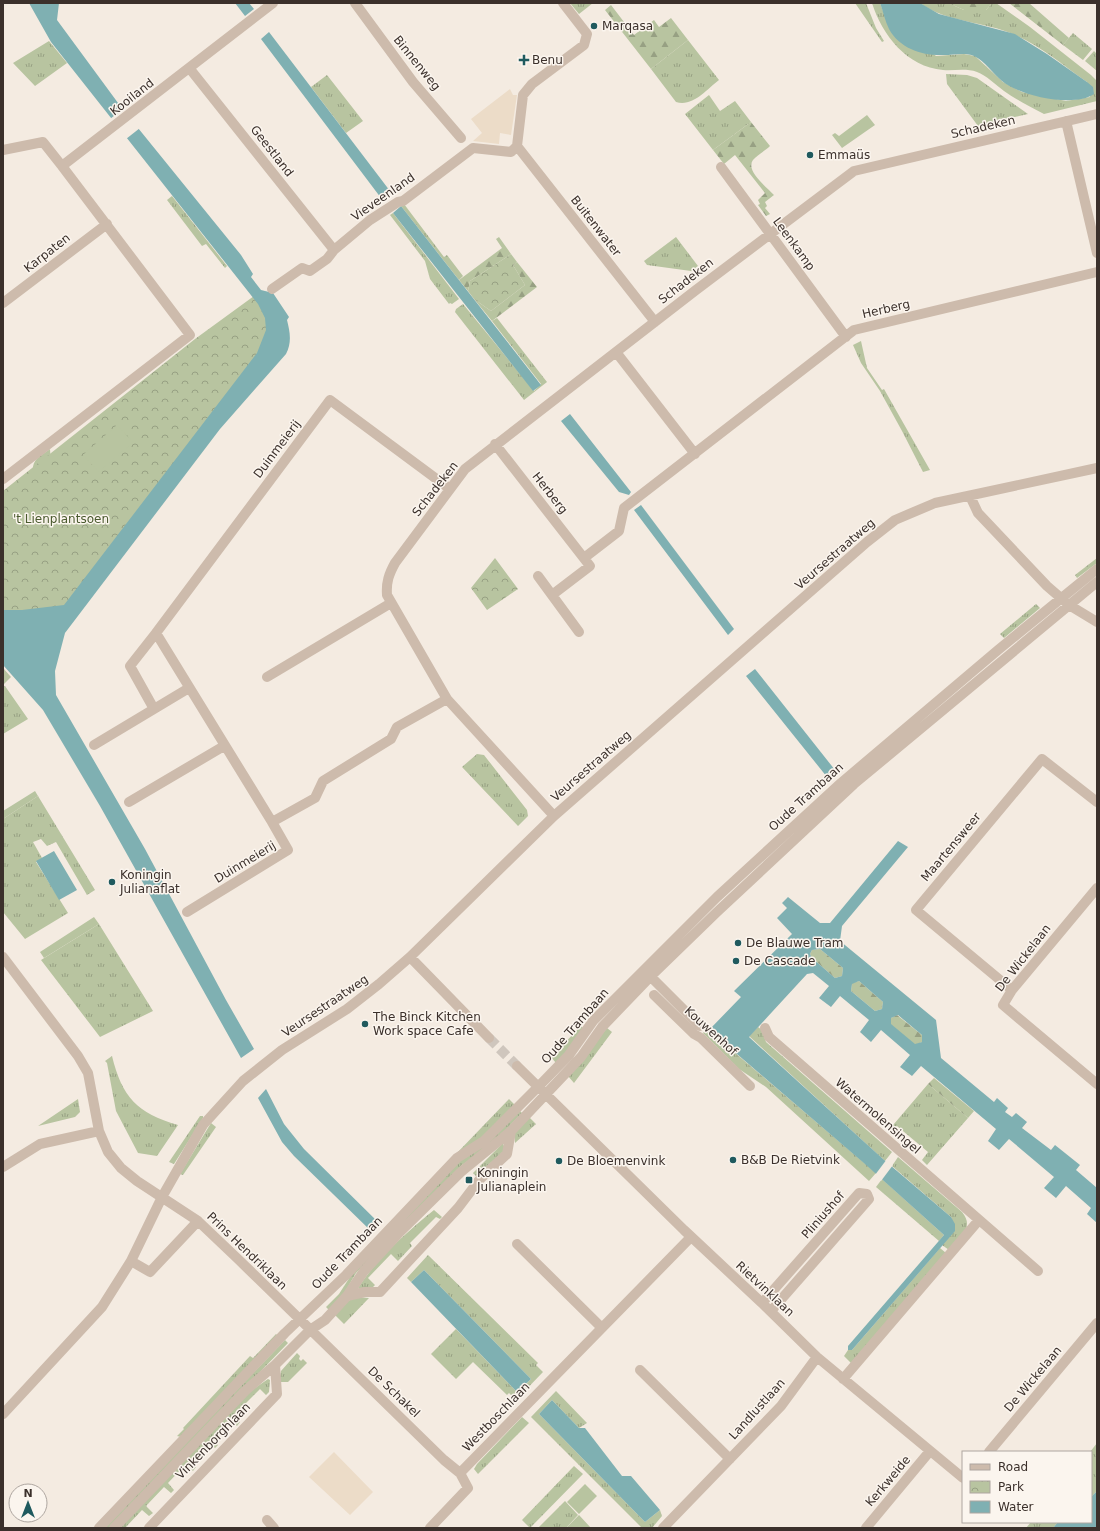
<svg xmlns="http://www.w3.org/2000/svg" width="1100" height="1531" font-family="'DejaVu Sans',sans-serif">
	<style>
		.grass { fill: url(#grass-tufts) }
		.forest { fill: url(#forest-firs) }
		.park { fill: url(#park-crowns) }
		.garden { fill: #b8c4a0 }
		.plaza { fill: #ecdcc8 }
		.water { fill: #7fb0b2; fill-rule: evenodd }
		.pier { fill: #f4ebe1 }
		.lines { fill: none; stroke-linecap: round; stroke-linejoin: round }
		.minor-tunnel { stroke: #cfc6bd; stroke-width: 10; stroke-dasharray: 10 5; stroke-linecap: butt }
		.minor { stroke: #cdbbac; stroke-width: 10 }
		.poi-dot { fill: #1f5a5e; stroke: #fbf5ee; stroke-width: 1.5 }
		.labels { text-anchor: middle; stroke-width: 3; stroke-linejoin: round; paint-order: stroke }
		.poi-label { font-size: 12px; fill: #3b302b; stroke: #fbf5ee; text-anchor: start }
		.street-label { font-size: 12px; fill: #3b302b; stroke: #fbf5ee }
		.park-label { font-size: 12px; fill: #4a5a2e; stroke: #fbf5ee }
	</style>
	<defs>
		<pattern id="grass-tufts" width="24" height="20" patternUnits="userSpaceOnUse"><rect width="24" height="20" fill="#b8c4a0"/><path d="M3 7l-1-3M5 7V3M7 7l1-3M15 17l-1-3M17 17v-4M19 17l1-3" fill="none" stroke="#97a083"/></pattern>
		<pattern id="forest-firs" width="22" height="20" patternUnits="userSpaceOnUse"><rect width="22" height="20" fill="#b8c4a0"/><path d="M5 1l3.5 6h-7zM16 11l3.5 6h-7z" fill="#97a083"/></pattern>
		<pattern id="park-crowns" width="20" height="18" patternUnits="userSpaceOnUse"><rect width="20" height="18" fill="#b8c4a0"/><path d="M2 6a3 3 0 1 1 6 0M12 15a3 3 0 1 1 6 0" fill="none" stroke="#97a083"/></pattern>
	</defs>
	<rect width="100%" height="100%" fill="#f4ebe1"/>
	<path class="grass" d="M570,3H593L579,14Z
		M855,3H866L876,28L884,41L882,42Z
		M872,3H880L883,11L936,56L964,54L975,56L1003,82L1022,92L1066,101L1090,97L1087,82C1064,66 1041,46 1015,35C985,21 947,23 920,3H948L964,10H986L992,3H996L1030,27L1091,75L1097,81V101L1044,114C1030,107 1017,100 1004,91C996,85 986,75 977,72C966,68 954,71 943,70C907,67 882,35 872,3Z
		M1073,33L1092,49L1083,60L1063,45Z
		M688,40L719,80C706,90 693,107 676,102L651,69Z
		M49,41L67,63L35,86L13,63Z
		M1094,51L1097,54V71L1085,61Z
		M946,74L967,75L977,78L1028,114L1006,119L1003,124L987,128L978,126L947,84Z
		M327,75L363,121L346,133L311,87Z
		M709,95L720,111L735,101L751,122L713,150L685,114Z
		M172,196L227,266L225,268L206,244L202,246L167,200Z
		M404,204L444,257L447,255L463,276L459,280L401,206Z
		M393,213L459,299L452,304L450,303L449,304L430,279L425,261L390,215Z
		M676,237L698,266L691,271L647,265L644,261Z
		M463,304L534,391L541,384L492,321L497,318L547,382L524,400L455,312L456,309Z
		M861,341L867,368L882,390L884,389L930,470L923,472L902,431L880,391L861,363L853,345Z
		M1097,558V563L1077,578L1075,575Z
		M1036,604L1040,608L1004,638L1000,634Z
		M5,686L28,719L3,734V687Z
		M477,754L484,755L527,810L528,816L518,826L462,767Z
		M38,796L95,890L87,895L56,842L47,846L41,839L33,842L42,858L36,862L68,913L25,939L3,912V819Z
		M99,924L153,1011L100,1037L41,960Z
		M581,1026L583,1028L573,1045L556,1063L551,1057Z
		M758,1027L762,1030L766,1042L892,1152L885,1161L749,1036Z
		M607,1028L612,1032L574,1083L568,1076Z
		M707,1029L876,1173L869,1181L766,1087L739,1069L703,1033Z
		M112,1056C122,1097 137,1113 178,1125L157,1156L138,1153L116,1111L107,1063L105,1061Z
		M928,1084L968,1118L927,1165L922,1160L928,1152L897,1126L890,1133L888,1131Z
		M78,1099L80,1112L75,1117L38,1126Z
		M509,1099L515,1105L484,1136L456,1154Z
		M520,1111L522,1113L490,1146L462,1165L356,1273L342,1297L329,1310L326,1307L339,1294L357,1266L459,1162Z
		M200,1116H203V1118L174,1164L169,1162Z
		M529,1117L536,1124L515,1143L514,1133Z
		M211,1123L216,1127L183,1175L180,1174Z
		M503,1143L505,1150L476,1176L473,1173Z
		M898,1157L962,1212C975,1228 960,1237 949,1250L942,1245L955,1230L951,1217L892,1166Z
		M882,1179L944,1235L939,1241L876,1187Z
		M434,1210L442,1217L440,1219L436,1217L410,1243L412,1246L398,1261L391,1254L368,1278L375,1285L372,1288H358C378,1257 406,1233 434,1210Z
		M940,1248L946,1253L851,1363L844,1356L848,1350H852Z
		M428,1255L538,1363L536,1365L543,1372L516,1400L509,1393L507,1395L473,1362L456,1379L431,1354L456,1329L517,1392L531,1379L424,1270L411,1282L407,1278Z
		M356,1297L369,1298L344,1324L335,1315L348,1301Z
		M276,1334L278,1336L181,1437L177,1436L184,1429L183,1428L250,1356L253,1358Z
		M285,1340L288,1343L109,1528H104Z
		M297,1353L300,1356L299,1359L301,1361L303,1359L307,1363L288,1382H279L281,1371Z
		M268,1379L270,1380L269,1392L266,1395L260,1389L233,1416L240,1422L237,1426L230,1419L211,1438L218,1445L215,1448L208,1442L189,1461L196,1467L193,1471L186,1464L168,1483L174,1490L171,1493L164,1487L146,1506L153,1513L149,1516L142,1510L125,1528H119L248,1393Z
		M556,1391L587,1423L579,1428L552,1400L539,1414L645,1522L660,1510L662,1516L652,1528H642L531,1417Z
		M522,1417L529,1423L478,1474L474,1469L477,1464Z
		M1097,1443V1491L1091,1497V1452H1090Z
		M574,1466L583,1474L530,1528L522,1520Z
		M565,1501L578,1515L566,1528H538Z
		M1031,1522H1058L1053,1528H1026Z"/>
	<path class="forest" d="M948,3H992L986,10H964Z
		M1009,3H1029L1069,38L1063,45Z
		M611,5L634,35L654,20L659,27L671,18L688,40L651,69L605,10Z
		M751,122L770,146C765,151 757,155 753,160C745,171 767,187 774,195L765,202L767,206L765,208L770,214L766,216L758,205L760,204L758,200L765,193L735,155L724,164L713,150Z
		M499,237L511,254L470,281L468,291L459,280L502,248L496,239Z
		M517,262L537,287L492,321L474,299L491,311L525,285L513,265Z
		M50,449L52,479L33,476C31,459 38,458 50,449Z
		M820,949L843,968L842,976L835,978L812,958L810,954L812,950Z
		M859,981L883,1002L882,1009L875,1011L851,991L852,983Z
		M897,1015L922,1035V1042L915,1045L890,1024L891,1018Z
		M934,1078L974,1111L968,1118L928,1084Z"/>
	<path class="park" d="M511,254L517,262L513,265L525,285L491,311L474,299L468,291L470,281Z
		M254,296L268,317L264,355L52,623L3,659V491L195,339Z
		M495,558L518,589L487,610L471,588Z
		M3,668L11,677L3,685Z"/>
	<path class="garden" d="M867,115L875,125L842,148L832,135L835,133L839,136Z
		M117,425L133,442L99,472L83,455Z
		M35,791L38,796L3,819V811Z
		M94,917L99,924L44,958L40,952Z
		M585,1484L597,1496L579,1514L567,1502Z
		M579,1515L591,1528H566Z"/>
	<path class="plaza" d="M510,89L513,95H517L511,135L500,133L499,144L473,141L482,133L471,119Z
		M334,1452L373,1492L350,1515L309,1477Z"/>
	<path class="water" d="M29,3H59L57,20L121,107L241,255L253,274L251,277L261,290L273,293L289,317L287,320C290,332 292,342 286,354L220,429L65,633L55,671L56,695L145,849L226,1000L254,1049L241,1058L100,806L43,710L3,665V610H22L64,605L257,353L266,330L265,318L258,304L51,42Z
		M235,3H249L254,9L245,16Z
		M880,3H920L939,14L1015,34L1047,54L1087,82L1093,87L1094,94C1074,108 1020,96 1002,81C993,74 985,61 974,56C966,52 953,55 944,55C923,56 900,49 889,29C885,21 883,11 880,3Z
		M269,32L390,191L381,198L261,39Z
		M401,206L541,385L533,391L393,213Z
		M570,414L631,492L629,495L619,492L561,421Z
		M641,505L734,629L728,635L634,510Z
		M755,669L835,770L827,777L746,676Z
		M898,841L908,847L842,926L840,941L936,1020L941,1058L994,1102L997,1098L1008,1108L1005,1112L1012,1117L1016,1113L1027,1122L1022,1128L1051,1150L1055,1145L1080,1165L1076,1170L1097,1188V1223L1087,1214L1091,1208L1066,1186L1056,1198L1044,1188L1054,1177L1009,1139L999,1150L988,1141L996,1129L921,1066L912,1076L900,1067L910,1055L881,1030L871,1042L860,1032L869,1020L840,996L831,1007L819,998L829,986L813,973L807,974L749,1037L883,1159L951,1217L955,1224V1231L852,1350H848V1346L944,1235L865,1164L709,1030L741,997L734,991L792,934L777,918L787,908L782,903L788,897L820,923H830ZM820,949L843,968L842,976L835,978L812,958L810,954L812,950ZM859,981L883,1002L882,1009L875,1011L851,991L852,984ZM898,1015L922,1035V1042L915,1044L891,1024V1018Z
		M54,851L77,890L59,900L36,861Z
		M266,1089L284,1124L304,1149L380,1224L372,1232L294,1156L282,1142L258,1098Z
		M424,1270L531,1379L517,1392L411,1282Z
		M552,1400L579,1428H585L622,1476H631L660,1510L645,1522L539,1414Z
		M1097,1491V1528H1053L1058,1522H1091V1497Z"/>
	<path class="pier" d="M124,108L140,128L126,139L110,119Z
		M887,1159L893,1165L881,1181L875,1175Z"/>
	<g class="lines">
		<path class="minor-tunnel" d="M489,1038L517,1066"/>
		<path class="minor" d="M355,3L413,82L461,138
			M190,69L334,250
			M1066,121L1097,253
			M517,146L655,322
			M517,146L523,95L532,84L584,45L587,34L563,3
			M3,150L43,142L62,166L273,3
			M721,167L846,337
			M272,289L302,268L310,271L327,259L334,250L370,220L398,202L403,201L473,148L511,152L517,146
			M3,303L107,224
			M616,352L695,454
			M495,444L590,566L552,595
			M3,479L190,335L62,166
			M970,496L978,513L1047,586L1069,605L1097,622
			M584,558L619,531L624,508L854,330L1097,272
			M538,576L579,632
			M267,677L391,603
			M447,699L397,727L391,739L323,781L315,798L272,822L156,633L330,400L450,489
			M154,709L130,666L156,633
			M94,745L189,688
			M129,802L224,746
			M554,816L447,699L387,595C386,582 389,574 395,563L465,469L696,290L854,171L1097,114
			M1097,888L1012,990L1003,1005L1097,1084
			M187,912L288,850L272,822
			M3,957L78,1056L88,1073L99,1131L108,1152L121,1168L137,1181L198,1221L239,1260L444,1460L460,1473
			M410,957L489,1038
			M646,972L700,1026
			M1012,990L916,910L1042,759L1097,802
			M654,995L694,1034L701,1038L750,1086
			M765,1028L769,1037L1038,1271
			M517,1066L684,1230L762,1303L817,1357L963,1478
			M3,1167L40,1144L99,1131
			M517,1244L601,1327
			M131,1261L150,1272L198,1221
			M347,1296L365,1292H380L458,1208L480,1179L507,1154L511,1131
			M762,1303L859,1193L867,1194L869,1199L771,1311
			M640,1370L730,1459
			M843,1379L979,1220
			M3,1414L102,1307L131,1261L162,1197L203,1125L243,1081L282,1050L347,1009L379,984L410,957L554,816L867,542L895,520L935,503L1097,468
			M989,1452L1097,1323
			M267,1520L274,1528
			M99,1528L285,1333L346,1275L457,1158L484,1141L538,1087L569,1055L593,1021L717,897L841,783L998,650L1097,569
			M114,1528L245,1391L275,1365L310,1330L325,1320L347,1296L364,1271L398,1234L461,1172L511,1131L581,1057L602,1027L650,977L717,912L854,784L1097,582
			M149,1528L277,1394L275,1365
			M430,1528L468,1488L460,1473L691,1237
			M663,1528L781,1406L817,1357
			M866,1528L930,1451"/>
	</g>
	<g class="poi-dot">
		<circle cx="594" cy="26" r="4"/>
		<path d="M522 54h4v4h4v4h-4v4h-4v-4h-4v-4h4z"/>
		<circle cx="810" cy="155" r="4"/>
		<circle cx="112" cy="882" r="4"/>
		<circle cx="738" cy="943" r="4"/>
		<circle cx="736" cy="961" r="4"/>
		<circle cx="365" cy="1024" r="4"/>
		<circle cx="733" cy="1160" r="4"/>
		<circle cx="559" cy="1161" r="4"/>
		<rect x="465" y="1176" width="8" height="8" rx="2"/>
	</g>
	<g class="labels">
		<g class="poi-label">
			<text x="602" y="30">Marqasa</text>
			<text x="532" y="64">Benu</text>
			<text x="818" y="159">Emmaüs</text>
			<text x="120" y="879">Koningin<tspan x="120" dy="14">Julianaflat</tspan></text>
			<text x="746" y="947">De Blauwe Tram</text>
			<text x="744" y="965">De Cascade</text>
			<text x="373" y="1021">The Binck Kitchen<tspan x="373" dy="14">Work space Cafe</tspan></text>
			<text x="741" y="1164">B&amp;B De Rietvink</text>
			<text x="567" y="1165">De Bloemenvink</text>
			<text x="477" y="1177">Koningin<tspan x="477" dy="14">Julianaplein</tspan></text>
		</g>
		<g class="street-label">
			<text transform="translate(417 63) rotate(51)" y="4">Binnenweg</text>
			<text transform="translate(132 97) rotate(-38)" y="4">Kooiland</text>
			<text transform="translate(983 127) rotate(-13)" y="4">Schadeken</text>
			<text transform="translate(272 151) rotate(52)" y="4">Geestland</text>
			<text transform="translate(383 197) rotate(-35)" y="4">Vieveenland</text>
			<text transform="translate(596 226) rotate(52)" y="4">Buitenwater</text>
			<text transform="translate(794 244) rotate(54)" y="4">Leenkamp</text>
			<text transform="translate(47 253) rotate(-38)" y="4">Karpaten</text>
			<text transform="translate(686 281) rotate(-38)" y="4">Schadeken</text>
			<text transform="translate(886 309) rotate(-13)" y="4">Herberg</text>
			<text transform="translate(277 449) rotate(-53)" y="4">Duinmeierij</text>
			<text transform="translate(435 489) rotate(-52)" y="4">Schadeken</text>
			<text transform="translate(550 493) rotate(52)" y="4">Herberg</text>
			<text transform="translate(835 554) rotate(-41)" y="4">Veursestraatweg</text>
			<text transform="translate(591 766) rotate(-41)" y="4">Veursestraatweg</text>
			<text transform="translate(806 797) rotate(-42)" y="4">Oude Trambaan</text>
			<text transform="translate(951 847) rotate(-50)" y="4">Maartensweer</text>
			<text transform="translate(245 862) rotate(-31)" y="4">Duinmeierij</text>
			<text transform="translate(1023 958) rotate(-52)" y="4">De Wickelaan</text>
			<text transform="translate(325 1006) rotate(-34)" y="4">Veursestraatweg</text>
			<text transform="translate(575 1026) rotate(-49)" y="4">Oude Trambaan</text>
			<text transform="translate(711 1031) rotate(42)" y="4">Kouwenhof</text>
			<text transform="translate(878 1116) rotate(41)" y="4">Watermolensingel</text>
			<text transform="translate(823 1215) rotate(-49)" y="4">Pliniushof</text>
			<text transform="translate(247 1251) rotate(44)" y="4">Prins Hendriklaan</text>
			<text transform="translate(347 1253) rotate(-46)" y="4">Oude Trambaan</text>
			<text transform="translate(765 1289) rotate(43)" y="4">Rietvinklaan</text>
			<text transform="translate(1033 1379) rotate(-50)" y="4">De Wickelaan</text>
			<text transform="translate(394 1392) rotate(44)" y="4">De Schakel</text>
			<text transform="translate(757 1409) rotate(-48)" y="4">Landlustlaan</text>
			<text transform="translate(496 1417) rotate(-46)" y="4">Westboschlaan</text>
			<text transform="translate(213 1441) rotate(-46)" y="4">Vinkenborghlaan</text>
			<text transform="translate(888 1481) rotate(-50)" y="4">Kerkweide</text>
		</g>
		<g class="park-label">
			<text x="61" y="523">'t Lienplantsoen</text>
		</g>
	</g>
	<rect width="1100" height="1531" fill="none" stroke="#3b302b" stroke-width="8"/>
	<rect x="962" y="1451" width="130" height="72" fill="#fbf5ee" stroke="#aea6a0"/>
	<rect x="970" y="1464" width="20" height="6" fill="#cdbbac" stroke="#aea6a0"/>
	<text x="998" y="1471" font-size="12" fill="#3b302b">Road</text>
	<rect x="970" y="1481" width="20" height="12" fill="url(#park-crowns)" stroke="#aea6a0"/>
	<text x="998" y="1491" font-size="12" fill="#3b302b">Park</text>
	<rect x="970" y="1501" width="20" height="12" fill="#7fb0b2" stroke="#aea6a0"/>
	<text x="998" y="1511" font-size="12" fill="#3b302b">Water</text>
	<g transform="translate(28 1503)"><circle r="19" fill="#fbf5ee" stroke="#aea6a0"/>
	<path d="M0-3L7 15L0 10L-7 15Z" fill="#1f5a5e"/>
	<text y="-6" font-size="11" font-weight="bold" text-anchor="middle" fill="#3b302b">N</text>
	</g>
</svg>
